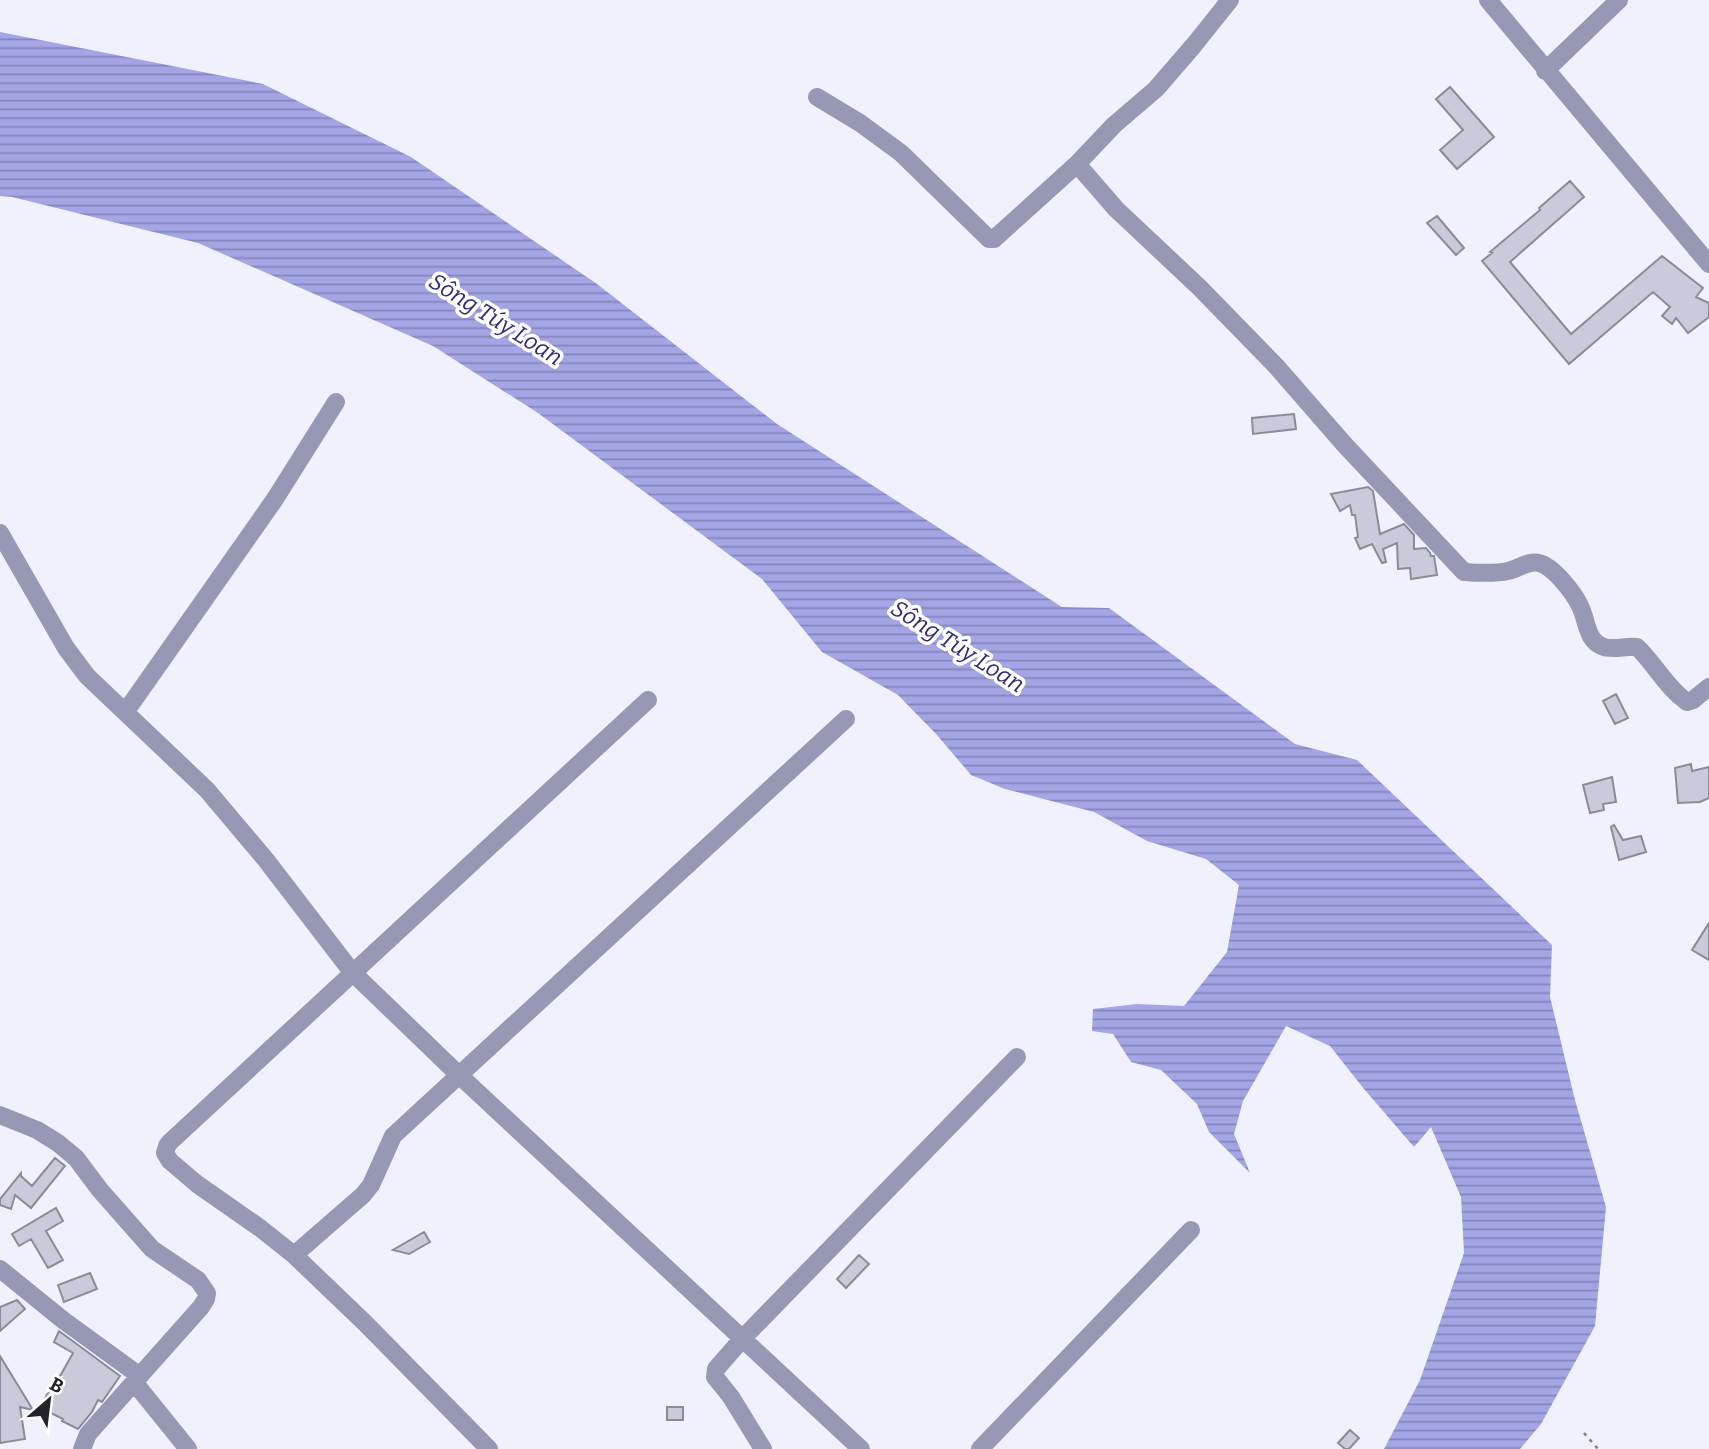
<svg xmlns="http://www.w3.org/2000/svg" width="1709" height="1449" font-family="Bitter,serif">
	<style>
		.water { fill: url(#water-rules) }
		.building { fill: #cacbda; stroke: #8a8b9a; stroke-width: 2 }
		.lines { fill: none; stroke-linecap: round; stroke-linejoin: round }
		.path { stroke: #81818a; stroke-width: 2.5; stroke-dasharray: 3.5 5; stroke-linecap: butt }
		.minor { stroke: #9698b4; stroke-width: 18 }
		.labels { text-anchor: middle; stroke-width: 7; stroke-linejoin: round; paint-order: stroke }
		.water-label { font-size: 23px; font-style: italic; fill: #322974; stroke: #fff }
	</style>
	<defs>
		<pattern id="water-rules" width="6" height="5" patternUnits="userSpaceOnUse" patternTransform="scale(1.75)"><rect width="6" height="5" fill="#a3a5e5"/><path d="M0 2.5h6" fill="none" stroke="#8486ba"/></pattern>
	</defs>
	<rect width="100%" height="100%" fill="#f1f1fe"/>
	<path class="water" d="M0,32L263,84L411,157L597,284L777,424L1062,607L1109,608L1295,744L1357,760L1552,945L1550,997L1575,1100L1606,1207L1595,1326L1541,1424L1520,1449H1384L1420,1380L1464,1253L1461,1197L1431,1127L1414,1147L1364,1089L1330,1046L1286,1026L1243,1101L1234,1134L1250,1173L1209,1132L1197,1104L1161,1070L1131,1062L1113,1034L1092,1031L1093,1009L1137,1004L1184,1006L1227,952L1239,885L1206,859L1147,841L1094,812L1005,789L971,775L937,735L898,695L822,652L762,579L538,413L433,346L198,243L12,197L0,196Z"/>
	<path class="building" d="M1450,87L1494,137L1457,169L1440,150L1463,130L1436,99Z
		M1570,181L1584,197L1510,262L1571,334L1662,256L1703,288L1696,297L1709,303V317L1688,333L1676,318L1672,324L1662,316L1670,307L1653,292L1569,364L1482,261L1492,253L1490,252L1540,210L1539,208Z
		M1437,216L1464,248L1456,255L1427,223Z
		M1294,414L1296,429L1253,434L1252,418Z
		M1368,487L1373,491L1380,534L1404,524L1414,535V549L1426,548L1430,553L1431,556H1434L1437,575L1411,579L1410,568L1398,569L1397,543L1383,549L1386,562L1382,563L1372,544L1360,549L1355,538L1358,537L1355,515H1352L1350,505L1340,511L1331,494Z
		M1616,694L1628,718L1615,724L1603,701Z
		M1691,764L1692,771L1709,767V798L1700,802L1678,803L1675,768Z
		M1612,777L1616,802L1603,804L1604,810L1590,813L1583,785Z
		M1614,825L1623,840L1641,836L1646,852L1619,860L1611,827Z
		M1709,923V960L1692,950Z
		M55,1158L65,1166L31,1208L15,1195L11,1209L0,1205V1199L21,1173V1176L32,1186Z
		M56,1208L63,1221L46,1231L63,1260L48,1268L31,1239L19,1246L12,1234Z
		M424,1232L430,1242L409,1254L393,1250Z
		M859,1255L869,1264L846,1288L837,1279Z
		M90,1273L97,1289L64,1302L58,1285Z
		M17,1300L25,1309L0,1331V1307Z
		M59,1331L120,1376L102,1402L98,1400L92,1412L78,1429L62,1421L63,1419L41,1408L52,1383L55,1385L73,1353L54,1342Z
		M0,1356L33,1410L20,1407L25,1439L0,1443Z
		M667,1407H683V1420H667Z
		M1350,1430L1359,1438L1349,1449H1345L1338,1443Z"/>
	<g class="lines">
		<path class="path" d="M1584,1433L1598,1449"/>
		<path class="minor" d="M1488,0L1709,264
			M1545,71L1619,0
			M817,97L860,123L901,153L989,239H994L1077,164L1114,125L1156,89L1194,45L1230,0
			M1077,164L1116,209L1200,288L1276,366L1344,444L1464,572C1478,573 1494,574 1508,571C1518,569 1529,560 1539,563C1553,566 1574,593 1580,606C1587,619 1586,642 1604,647C1613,650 1626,646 1637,647C1655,664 1666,687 1687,702L1693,700L1709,687
			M0,533L66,648L87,676L207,790L266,860L352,972L459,1075L861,1449
			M123,710L131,704L275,499L336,402
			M0,1115L37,1130L58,1143L76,1158L100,1190L152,1249L198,1280L207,1293L206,1299L201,1307L88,1434L82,1449
			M294,1255L363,1195L371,1185L393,1136L846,719
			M0,1269L63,1320L140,1376
			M134,1382L188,1449
			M489,1449L365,1323L294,1255L260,1228L197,1184L170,1161L165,1153L167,1146L170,1142L648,700
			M763,1449L731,1397L715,1377L716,1369L743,1338L1017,1057
			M980,1449L1191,1230"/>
	</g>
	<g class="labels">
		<g class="water-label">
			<text transform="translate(496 319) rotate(32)" y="8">Sông Túy Loan</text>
			<text transform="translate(958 646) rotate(32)" y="8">Sông Túy Loan</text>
		</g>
	</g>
	<g transform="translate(49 1400) rotate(28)" stroke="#ffffff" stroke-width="5" paint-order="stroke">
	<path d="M0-5L12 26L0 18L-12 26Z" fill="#232329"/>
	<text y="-10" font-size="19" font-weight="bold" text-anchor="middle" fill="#232329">B</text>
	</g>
</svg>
